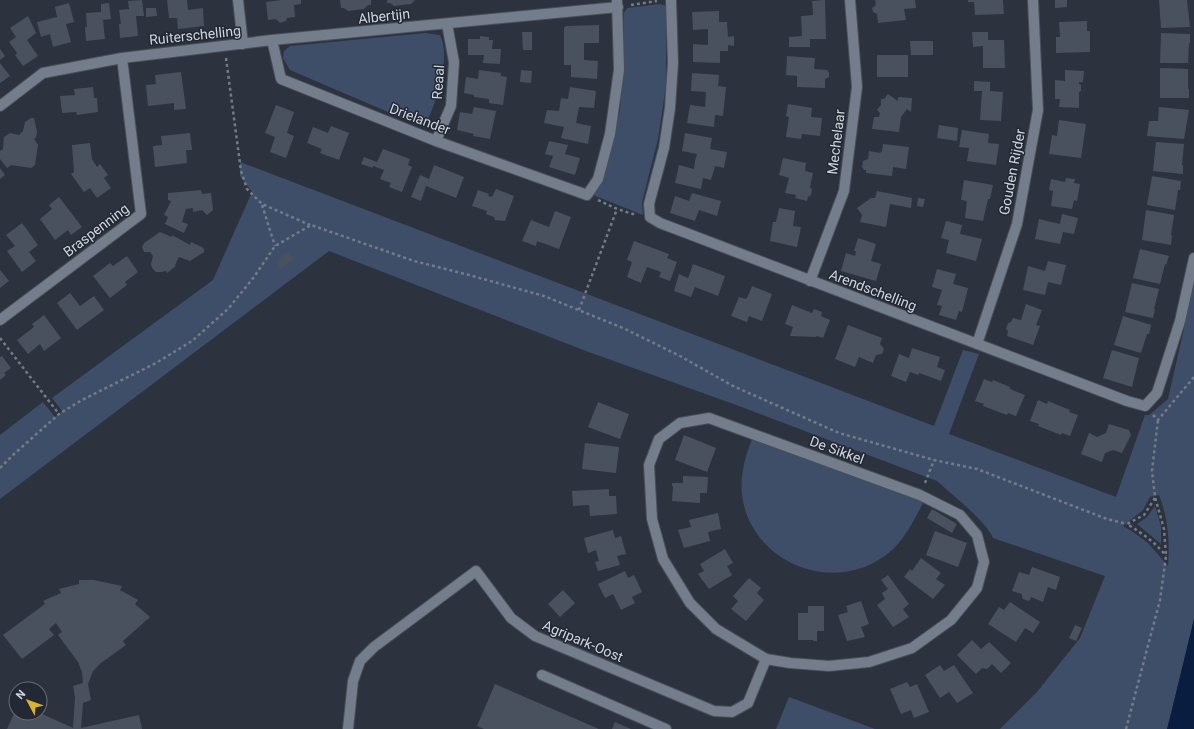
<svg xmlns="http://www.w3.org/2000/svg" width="1194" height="729" font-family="Roboto,sans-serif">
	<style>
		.green { fill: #3e4e69; fill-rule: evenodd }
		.water { fill: #091d41 }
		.building { fill: #49515e }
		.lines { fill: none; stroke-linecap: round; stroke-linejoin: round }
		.lane-casing { stroke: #494f59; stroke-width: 12 }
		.street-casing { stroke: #494f59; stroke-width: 12 }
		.path { stroke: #757b86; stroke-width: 2.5; stroke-dasharray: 3 3; stroke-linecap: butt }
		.lane { stroke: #747d8b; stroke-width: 10 }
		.street { stroke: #747d8b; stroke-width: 10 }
		.labels { text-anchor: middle; stroke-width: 3; stroke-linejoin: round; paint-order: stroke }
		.street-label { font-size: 14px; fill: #d0d5dd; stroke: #222935 }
	</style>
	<rect width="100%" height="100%" fill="#2c333f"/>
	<path class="green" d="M660,4L666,6V85L658,139L642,202L643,215L593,195L603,182L620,110L624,52V13L627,8Z
		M425,33L440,35C451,57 437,102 426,123L416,124L290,70L283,58L284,51L290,46Z
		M240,162L934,426L963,350L979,354L949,434L1116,497L1145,415H1149L1168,399L1188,311L1194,273V619L1167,729H1000L1037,692L1080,638L1105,576L993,538C987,522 951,494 937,481L739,406L586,351L329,251L0,499V435L43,402L55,417L62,411L52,398L213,280L252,192L240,176ZM1159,495C1168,517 1170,542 1168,566L1148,543L1133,532L1123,526L1143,510L1150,497Z
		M752,439L916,498L923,503C914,520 906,537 892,550C839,598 751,565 742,495C740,475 745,457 752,439Z
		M1155,506L1161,526V544L1137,524L1147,517Z
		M789,697L875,729H776Z"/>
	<path class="water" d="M1194,619V729H1167L1171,714Z"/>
	<path class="building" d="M142,0L144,16H136L138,36L120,38L119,24H121L119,10L129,9L128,1Z
		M167,0H187L188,10L203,8L204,26L178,29L177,18H169Z
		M281,0H301V4L294,5L295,17L287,18L286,21L280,23L276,19L268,20L266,2Z
		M340,0H371V5H368L364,9L348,11L344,8H341Z
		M387,0H415L411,4L394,6L390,3H387Z
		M825,0L826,39H810V47H789V37L802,36L801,16L813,15L812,1Z
		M875,0H915L916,8L904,9L906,20L878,23L877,14L873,12L872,8L876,5Z
		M968,0H1003L1004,14L975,15L974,2H968Z
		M1055,0H1067V7L1055,8Z
		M1159,0H1187L1190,27L1161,28Z
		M69,3L74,22L66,24L71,42L53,47L50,34L41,37L37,22L57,17L55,7Z
		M109,3L111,19L103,20L105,39L86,41L85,27H87L86,13L101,12V4Z
		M146,8H156L157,16L146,17Z
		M719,11V22H727L728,37L734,36V46L728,45V51H720V63L693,62V44L708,45V29L693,30L692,12Z
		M28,16L36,33L27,40L38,56L23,66L15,55L17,53L9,42L16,37L10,28Z
		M1087,21V31H1090V52L1056,53V37H1060L1059,22Z
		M599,25V43H584V60L598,61L597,79L571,77V65H564V28L566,26Z
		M522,32H532V50H523Z
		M972,32H988V40H1004L1005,68H983V46L973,47Z
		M1161,33L1190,34V43H1189L1188,63H1160Z
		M480,36L489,37V40H493L492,49H501L500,64L483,63L484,55H468V39H480Z
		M910,41H933V55H911Z
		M0,49L5,56L0,60Z
		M877,55H908V77H877Z
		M787,56L815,58L814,69L827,70L829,73V77L825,79V88L797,87V76L786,75Z
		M0,63L10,76L0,83Z
		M1160,68L1188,69V89H1189V98H1160Z
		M479,70L501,73V76L507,77L503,105L489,103V99L474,97V95L464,93L466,77L478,79Z
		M521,70L532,71L531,83L520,82Z
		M1065,70L1084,71L1083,82H1079V84L1081,85V91L1079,92V108L1059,107L1060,99H1055V80L1065,81Z
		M181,72L186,109L174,110V103L148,106L146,85L156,84L155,75Z
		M692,73L719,75L718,86L726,87L723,116L715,115L714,127L687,123L690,105L705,107L706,92L691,91Z
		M974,81L990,82V91L1003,92L1001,121L980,120L982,91H974Z
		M93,87L94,98H97L98,112L77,115L76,112L62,113L60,96L75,95L74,89Z
		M570,87L596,91L594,108L579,107L576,123L591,126L588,144L561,138L564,127L544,123L547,110L559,111L561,98L568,99Z
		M888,94L898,101V97L912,98L911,112L907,109L901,117L899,132L872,129L874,117H879L880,113L877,110L881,105V99H884Z
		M788,104L812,108L811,117L822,118L820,136L802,134L801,139L786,137L789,117L786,116Z
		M276,105L294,112L287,133L294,136L286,158L270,152L275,137L265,133Z
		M474,107L496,111L490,139L473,136L474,134L457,130L460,112L472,114Z
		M1159,107L1189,110L1184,139L1147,136L1149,121H1158Z
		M31,118H34L37,132L36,138L34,139L38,145L35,165L31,168L11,165L7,168L0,159V151L3,149L4,137L10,133L19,135L23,131L25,122Z
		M1059,120L1086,124L1081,158L1049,154L1052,135L1057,136Z
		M939,125L958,128L957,141L937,138Z
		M331,126L349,133L339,160L320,153L322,149L307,143L313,127L328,133Z
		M962,130L989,134L988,143L999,144L996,165L967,161L969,148L959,147Z
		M190,133L192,150H186L187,163L155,167L153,146L162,145L161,136Z
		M685,133L712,138L710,149L727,152L724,168L715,166L711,180L703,178L701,189L675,183L679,165L694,169L695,161L697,154L682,151Z
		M549,141L568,145L565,154L580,158L575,175L549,167L553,156L545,154Z
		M1156,142L1184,144L1182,165H1183V174L1153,171Z
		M90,143L92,159L97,167L100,164L108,175L104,178L111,188L97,198L90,188L84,192L71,174L74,172L72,145Z
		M883,144L909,147L906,169L893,167L892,176L866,173V170H864L862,167L863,161L868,159L869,151L880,153L882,151Z
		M383,149L410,159L408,165L412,167L402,192L389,187L391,183L380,179L384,170L373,166V168L361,164L364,157L377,162Z
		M783,158L806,163L805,171L813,173L810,187L812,190L811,195L808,197L807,201L795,198L796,195L785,193L789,178L779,175Z
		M434,165L464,177L456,198L426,186L421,201L411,197L420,175L429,179Z
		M0,168L5,175L0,179Z
		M1152,176L1181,181L1180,190H1178L1175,210L1147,205Z
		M1066,178L1075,179L1074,183L1080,184L1077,201L1074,200L1072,209L1051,206L1053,191L1049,190L1051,179L1065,182Z
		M964,180L993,185L990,199H988L983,221L965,218L967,201L961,200Z
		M496,189L514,196L505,221L495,220L494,217L486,214L487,211L472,206L478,190L489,194L488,196L492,197Z
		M201,190L202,194L211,193L213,210L207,215L202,210L193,212V208L186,209L182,222L188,224L184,233L165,224L168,217L164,215L171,201L168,200V193Z
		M877,191L912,198L911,208L890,204L886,227L860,222L862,215L857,208L871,198H875Z
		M692,193L721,201L717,216L699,210L695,221L670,213L675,196L689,201Z
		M59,197L82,227L71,235L68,230L55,240L40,219L52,209L49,205Z
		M918,198L925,199L923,207L917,206Z
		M779,208L795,211L793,226L801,227L797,247L770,241L773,222H776Z
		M1146,210L1174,215L1171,235H1172L1171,245L1142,240Z
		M555,211L571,217L559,249L537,241L536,246L522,241L531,220L549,227Z
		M1062,214L1078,218L1074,234L1063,232L1060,244L1035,239L1039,219L1060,224Z
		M946,221L962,225L960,234L982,239L976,261L946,253L949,240L941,238Z
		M22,223L38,245L29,252L36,261L22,272L7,251L15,246L6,235Z
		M160,232L172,237V235L190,245L191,242L202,247L204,249V252L190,261L179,257L175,265L176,266L167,273L166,271L161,272H156L152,268L151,264L153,256L150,252H144L142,247L144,243Z
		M858,238L876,244L871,261L881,264L876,281L841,271L846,253L855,256L856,251H854Z
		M634,241L669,254L667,258L677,262L670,281L659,277L661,272L647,267L641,283L627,277L632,262L627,260Z
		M1140,249L1169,256L1166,265L1165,264L1160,284L1133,278Z
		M289,251L294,259L281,269L276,261Z
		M127,256L138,272L125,282L127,285L110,298L93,276L110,263L113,266Z
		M1048,261L1066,265L1061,285L1048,282L1045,295L1023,290L1028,266L1045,271Z
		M693,264L725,276L718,296L695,287L691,297L674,291L679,274L688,278Z
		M937,269L956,274L953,284L968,288L962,312L959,311L956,320L939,315L942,306L937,305L942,290L932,287Z
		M0,270L9,281L0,288Z
		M1132,283L1159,289L1154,309H1155L1153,318L1125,312Z
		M752,286L772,294L762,321L749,316L747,322L731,316L739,297L746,299L748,296Z
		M70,293L80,306L94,296L104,310L77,330L57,303Z
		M1026,304L1042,310L1036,325L1040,326L1033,345L1007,336L1008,331L1006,329L1008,323L1011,322L1013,318L1021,320Z
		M792,305L812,313L814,309L822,312L821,316L830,320L823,338L817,336L816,337L790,336L793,327L785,324Z
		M44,315L61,338L44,351L40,344L28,354L17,340L34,327L32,324Z
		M1123,316L1151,325L1149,334H1147L1141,353L1114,345Z
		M848,325L882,338L880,344L884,349L883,352L882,354L876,355L873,363L859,357L855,367L835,359Z
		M912,348L940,357L937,367L945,370L941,381L919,373V375L910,372L906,382L891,376L899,354L909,358Z
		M1112,350L1139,358L1132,387L1103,378Z
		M2,356L11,368L4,373L6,375L0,380V357Z
		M984,379L992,382L993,380L1010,387V389L1025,395L1016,416L1008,413L1007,415L983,406L984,404L975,401Z
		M1038,400L1047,404L1048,401L1070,410L1069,412L1078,415L1070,436L1062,433L1061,435L1038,426L1039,424L1030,421Z
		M598,402L629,414L620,439L588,427Z
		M1109,424L1129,430L1131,435L1122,453L1113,450L1105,453L1102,462L1081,454L1089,433L1097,437L1106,433Z
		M684,435L716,448L707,472L675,460Z
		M585,443L619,447L616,473L582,469Z
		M683,476L708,477L707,493H700V503L672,501L673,486H672V483H683Z
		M609,489V496H616L617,514L590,516L589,505L573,506L572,491Z
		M932,509L957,524L952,533L927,518Z
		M718,513L721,529L708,532L710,541L684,548L678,530L691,527L689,520Z
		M613,530L615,538L621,536L626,554L617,556L620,565L598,571L595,562L599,561L596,550L588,553L584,538Z
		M935,531L967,543L958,567L926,555Z
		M725,549L733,563L727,566L732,575L709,589L698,574L704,571L700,564Z
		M921,558L941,573L936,579L945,585L933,599L904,577L910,569L912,571Z
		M1032,567L1060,577L1056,590L1048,587L1043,602L1031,597L1030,600L1028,601L1023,599L1022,597V594L1012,591L1019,572L1029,575Z
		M625,571L628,578L634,575L642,592L632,597L635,603L621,610L613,594L605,598L598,584Z
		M888,575L909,604L903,609L909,617L893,627L877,605L885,599L882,593L888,589L881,580Z
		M749,578L761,588L757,593L764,600L746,621L731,609L738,601L733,596Z
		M79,580H94L122,586L120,590L138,600L135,604L150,617L123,641L126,645L101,663L93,671L88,684L91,700L83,703L81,729H7L16,709V713H40L73,728L75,697L73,686L83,683L82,672L78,662L58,635L62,632L56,623L49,629L54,635L22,659L3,635L45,604L43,601L61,593L59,589L79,584Z
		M563,590L575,603L560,617L548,604Z
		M861,601L869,624L861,627L865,637L847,641L838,615L848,612L846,606Z
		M1010,602L1040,622L1033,633L1025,628L1016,642L988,624L999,607L1004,610Z
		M808,606H824V631H817V641H813V640H798V613H808Z
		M1075,625L1082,628L1076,641L1069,638Z
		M972,640L981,649L989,642L1011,663L1001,673L992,664L987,669L982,668L976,674L957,655Z
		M940,665L944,671L954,665L973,693L957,703L949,692L940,698L925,675Z
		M907,682L910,687L917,684L929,712L914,718L911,710L901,714L890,689Z
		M495,684L599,729H484L477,726Z
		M139,715L142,729H81V728Z
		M615,722L631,729H612Z"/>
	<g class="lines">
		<g class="lane-casing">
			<path id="lane" d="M542,675L666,729"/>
		</g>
		<g class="street-casing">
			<path id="street" d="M238,0L243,44
				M671,0L673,63L670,108L664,148L649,204L650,217L660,223L1127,401L1145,406L1157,393L1180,321L1194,258
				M272,40L281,79L436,141L587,195L598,179L610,134L619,70L617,1
				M0,106L43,73L122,58L272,40L618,7
				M436,141L451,106L454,62L447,24
				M810,281L844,191L857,87L850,0
				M0,320L141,214L122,58
				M977,344L1017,224L1038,110L1033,0
				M709,418L920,495L960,515L977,535L984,562L977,588L951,620L912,648L869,662L829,666L790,663L766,659L716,629L690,603L663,559L652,519L649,465L659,439L680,423Z
				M348,729L353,681L360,661L374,647L476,571L511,618L535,636L714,711L732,712L748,703L766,659"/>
		</g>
		<path class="path" d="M631,5L657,1
			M226,58L241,171L247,189L262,204L310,225
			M598,200L617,209L636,215
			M262,205L275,246
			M579,310L617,209
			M0,338L59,414
			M1153,415L1158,420L1194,377
			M0,468L14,454L59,414L82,400L156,363L192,341L228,309L254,277L275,246L311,225L414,261L469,275L544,296L623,328L680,356L733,386L839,433L934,460L977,469L1107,519L1127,524
			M925,483L934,460
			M1155,498L1144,515L1127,524C1143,534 1155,542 1166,556
			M1126,729L1160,600L1166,556L1164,529L1155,497L1152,471L1158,420"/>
		<use href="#lane" class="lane"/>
		<use href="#street" class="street"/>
	</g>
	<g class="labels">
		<g class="street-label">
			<text transform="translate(384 16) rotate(-6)" y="5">Albertijn</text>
			<text transform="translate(195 35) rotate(-6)" y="5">Ruiterschelling</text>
			<text transform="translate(438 82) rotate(-86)" y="5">Reaal</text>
			<text transform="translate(420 119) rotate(21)" y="5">Drielander</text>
			<text transform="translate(836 142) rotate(-83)" y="5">Mechelaar</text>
			<text transform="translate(1012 172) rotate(-79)" y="5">Gouden Rijder</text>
			<text transform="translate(96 230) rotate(-37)" y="5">Braspenning</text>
			<text transform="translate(873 290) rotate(21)" y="5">Arendschelling</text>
			<text transform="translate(837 450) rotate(20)" y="5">De Sikkel</text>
			<text transform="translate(583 641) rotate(23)" y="5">Agripark-Oost</text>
		</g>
	</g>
	<g transform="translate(28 701) rotate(311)"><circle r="19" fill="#222935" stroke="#686e78"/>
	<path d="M0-3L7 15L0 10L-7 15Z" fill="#dab333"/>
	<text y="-6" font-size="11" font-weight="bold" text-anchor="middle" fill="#d0d5dd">N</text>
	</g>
</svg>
